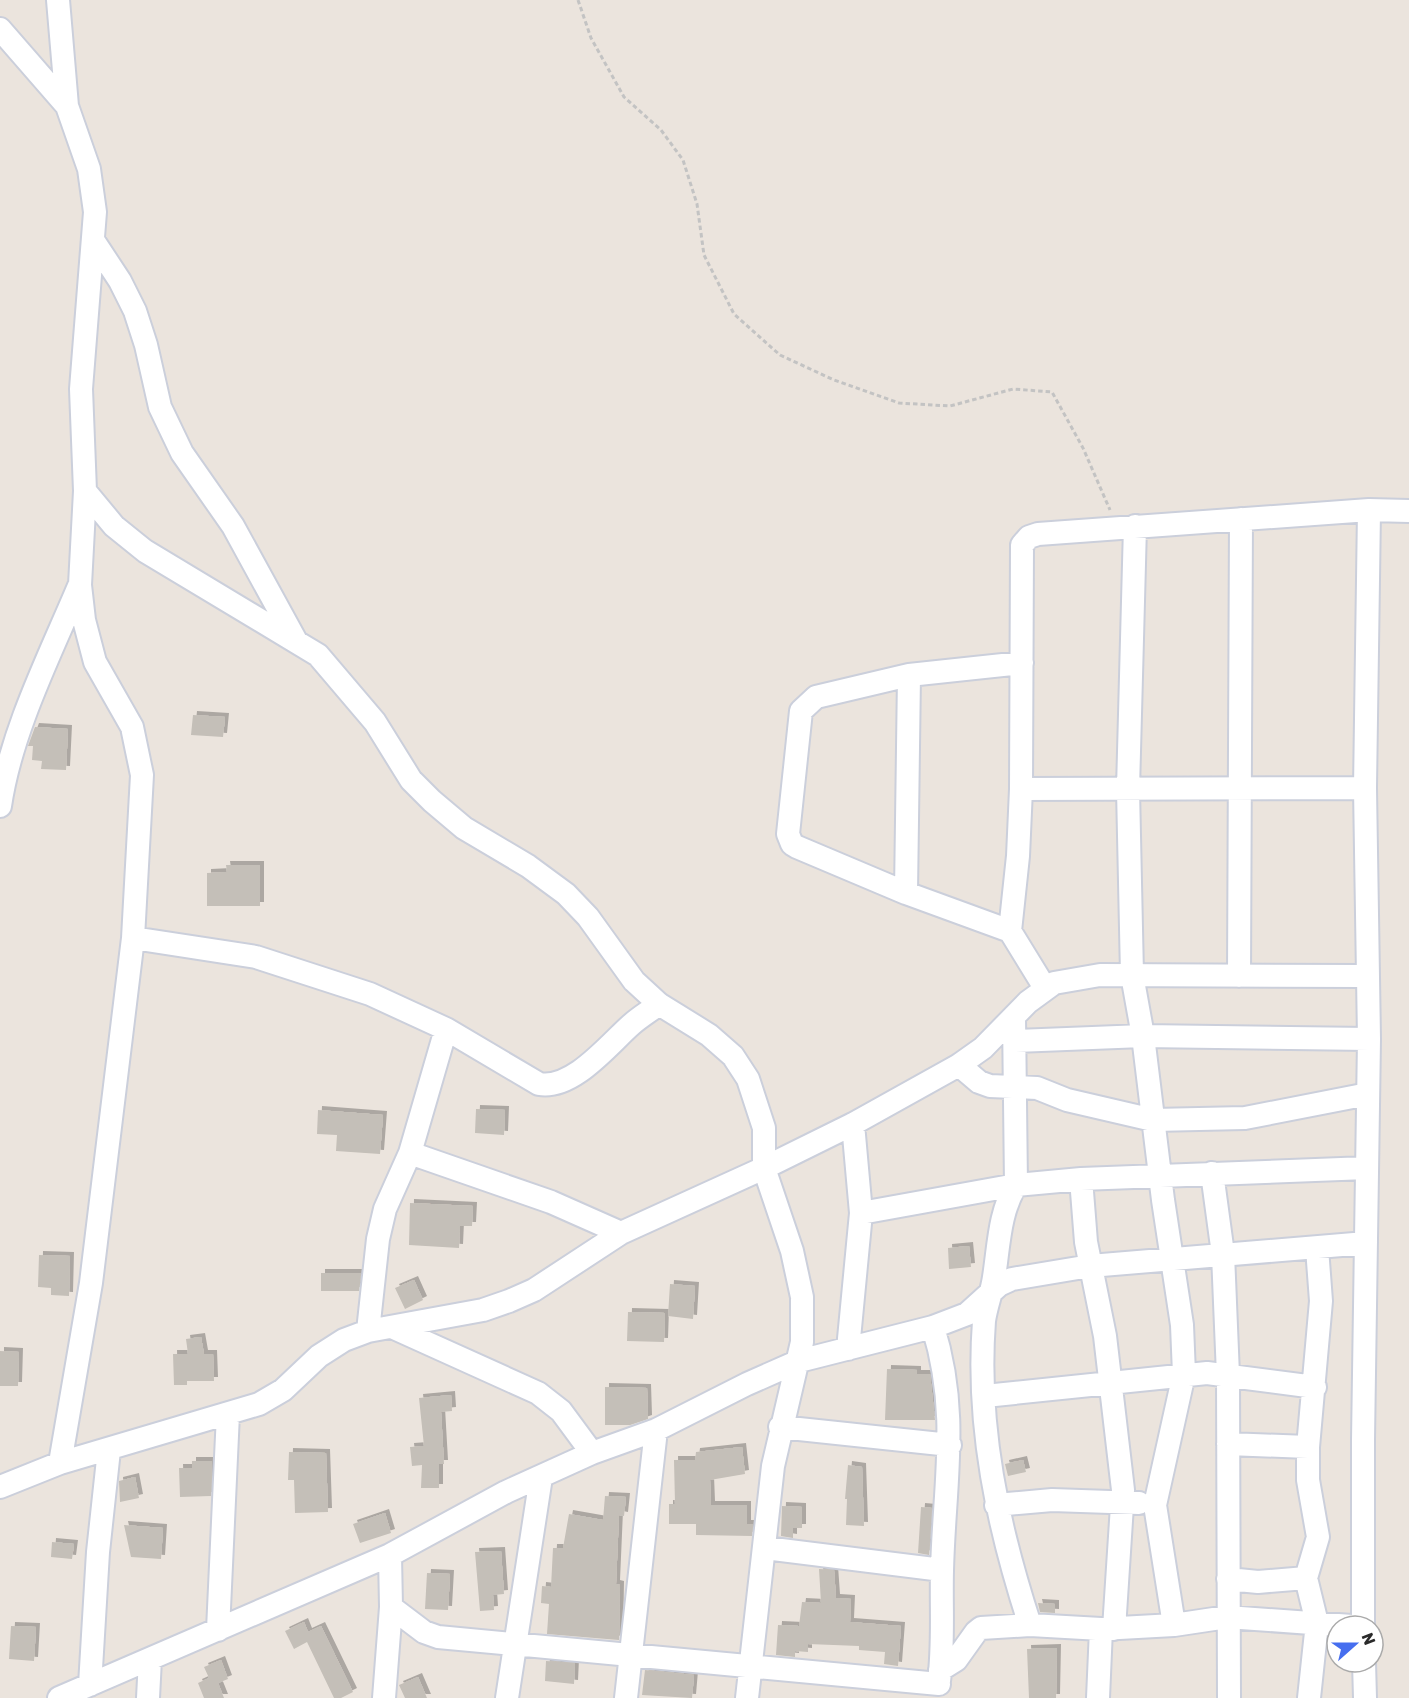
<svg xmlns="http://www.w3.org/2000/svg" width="1409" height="1698" font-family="Rubik,sans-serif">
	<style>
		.building { fill: #c4bfb8; filter: url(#shadow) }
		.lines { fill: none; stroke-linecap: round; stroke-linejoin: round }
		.minor-casing { stroke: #cbcfdb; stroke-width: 26 }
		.path { stroke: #c3c3c3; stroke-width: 3; stroke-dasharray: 4.5 3; stroke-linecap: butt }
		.minor { stroke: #fff; stroke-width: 22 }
	</style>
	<defs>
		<filter id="shadow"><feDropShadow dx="4" dy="-4" stdDeviation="0" flood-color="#0004"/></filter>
	</defs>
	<rect width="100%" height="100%" fill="#ebe4dd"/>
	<path class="building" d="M193,715L225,717L223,737L191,735Z
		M35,727L68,729L66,770L41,769L42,761L32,760L33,746H28Z
		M226,865H260V906H207V873L227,872Z
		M476,1109L505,1110L504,1135L475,1133Z
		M318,1110L383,1115L380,1154L336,1151L337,1135L317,1134Z
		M410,1203L473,1206L472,1226H460L459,1248L409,1245Z
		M969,1246L971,1267L949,1269L948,1248Z
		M39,1255L70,1256L69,1296L51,1295V1288L38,1287Z
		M321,1273H361L359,1291H321Z
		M414,1280L423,1300L405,1309L395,1288Z
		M670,1284L695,1286L693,1319L668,1316Z
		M628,1312L665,1313L664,1342L627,1341Z
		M201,1337L204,1354H213L214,1381H187V1385H174L173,1354H188L186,1339Z
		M0,1351L19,1352L18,1386H0Z
		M887,1369L917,1370V1374H930L935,1420H885Z
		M605,1387L647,1388L648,1419L630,1425H605Z
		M451,1395L452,1411L441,1412L444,1464H439V1488H421L422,1465L412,1466L410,1447L424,1446L419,1398Z
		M742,1447L745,1474L710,1480L711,1505H747V1524H753L752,1536L696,1535V1524H669V1504H675L674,1460H695L696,1452Z
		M289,1452L326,1453L328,1512L295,1513L294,1480H288Z
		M1023,1460L1026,1472L1008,1476L1005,1464Z
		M192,1461H212L211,1496L180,1497L179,1468H192Z
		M848,1465L862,1467L864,1526L846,1525L847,1499H845Z
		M135,1477L139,1498L120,1502L119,1481Z
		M605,1496L626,1497L624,1516L619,1515L616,1584L620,1585L619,1640L547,1634L549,1604L541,1603L542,1586L551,1587L553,1548H563L569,1514L603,1520Z
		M782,1506L802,1507V1528H793V1538L781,1536Z
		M921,1507L932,1508L929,1555L918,1553Z
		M385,1513L391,1533L360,1543L353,1524Z
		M124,1525L163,1528L161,1559L131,1557Z
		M52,1542L74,1544L72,1559L51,1557Z
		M501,1551L504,1594L493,1595L494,1610L480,1611L475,1552Z
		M819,1569L834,1570L836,1598L851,1599L850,1622L901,1626L898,1666L884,1664L885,1652L859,1650V1646L808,1644V1652L795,1651V1657L776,1655L778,1625L799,1626L802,1602L821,1603Z
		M427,1573L450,1574L448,1610L425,1609Z
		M1038,1603L1055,1604V1613L1040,1612Z
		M304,1622L308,1632L321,1626L353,1692L341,1698H334L307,1642L294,1649L285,1631Z
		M11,1626L36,1627L34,1661L9,1659Z
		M1057,1648L1056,1698H1029L1027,1649Z
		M221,1660L228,1679L218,1683L224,1698H204L198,1683L209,1678L204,1667Z
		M546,1661L575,1663L574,1684L545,1681Z
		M645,1670L694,1675L692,1698L642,1695Z
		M418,1677L427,1698H405L399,1685Z"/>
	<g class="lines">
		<g class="minor-casing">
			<path id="minor" d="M58,0L67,106L89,169L95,212L81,389L85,491L80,585L84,620L95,662L132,727L142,775L133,938L91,1283L60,1463
				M0,29L67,106
				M93,240L120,281L135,311L146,345L160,407L182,453L233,526L296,641
				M85,491L114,526L145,551L318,655L375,722L411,780L432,801L464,828L528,866L566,894L588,917L634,981L659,1004L709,1035L733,1056L748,1079L764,1128V1168L792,1251L802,1297V1342L773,1466L747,1698
				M1135,526L1128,789L1132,975L1143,1036L1163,1200L1182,1325L1184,1374L1155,1505L1174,1625
				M1021,789L1365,788
				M0,806C11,731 50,655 79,586
				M906,893L909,675
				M1010,931L906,893L797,847L792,844L788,834L801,711L816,697L909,675L1022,663
				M133,938L256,957L370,994L446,1029L539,1084C573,1090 609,1044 632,1024C640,1017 650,1011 659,1004
				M1239,976L1241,519
				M1045,988L1010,931L1018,856L1021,789L1022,545L1029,537L1038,534L1369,510L1409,511
				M1014,1017L1016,1185C999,1213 999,1245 994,1277C992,1292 986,1306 984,1321C976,1426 998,1527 1030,1625
				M1014,1041L1143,1036L1369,1039
				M959,1065L979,1082L990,1086L1037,1088L1067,1100L1153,1120L1245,1118L1368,1094
				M410,1153L551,1202L621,1233
				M1212,1173L1223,1254L1228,1375L1229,1698
				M1081,1179L1086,1242L1105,1336L1123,1490L1114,1629
				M861,1213L1016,1185L1081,1179L1367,1168
				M933,1327C960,1414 944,1484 942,1571C941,1607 944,1645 939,1681
				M394,1328L538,1393L561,1411L592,1453
				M368,1331L378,1239L385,1209L410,1153L446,1029
				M848,1349L861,1213L853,1124
				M985,1396L1207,1373L1315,1387
				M780,1427L950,1445
				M1228,1444L1308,1447
				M0,1487L60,1463L259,1404L283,1390L319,1356L344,1340L368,1331L483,1310L509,1301L534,1290L621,1233L764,1168L853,1124L959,1065L983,1048L1028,1002L1054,983L1100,975L1366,976
				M996,1505L1052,1500L1139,1503
				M765,1548L942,1570
				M1228,1579L1258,1582L1306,1578
				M391,1607L424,1632L438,1637L939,1684
				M1363,1626V1440L1369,1039L1365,788L1369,510
				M218,1630L228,1414
				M1364,1662L1365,1698
				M940,1670L956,1660L976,1632L981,1628L1030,1625L1101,1629L1174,1625L1227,1617L1352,1626
				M90,1685L98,1552L109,1450
				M59,1698L390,1555L506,1492L592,1453L656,1430L747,1384L799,1361L933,1327L967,1314L999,1285L1012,1279L1090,1266L1366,1243
				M148,1698L150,1659
				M384,1698L391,1607L390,1555
				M507,1698L541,1477
				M626,1698L656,1430
				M1098,1698L1101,1629
				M1309,1698L1317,1623L1306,1578L1318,1537L1308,1480V1447L1321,1301L1317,1248"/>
		</g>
		<path class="path" d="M578,0L591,38L624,97L661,130L683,160L697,204L704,255L734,314L780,355L834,380L899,403L950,406L1013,389L1052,392L1083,448L1110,510"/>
		<use href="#minor" class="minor"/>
	</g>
	<g transform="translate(1355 1644) rotate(69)"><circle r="28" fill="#ffffff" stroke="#aaaaaa" stroke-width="1.5"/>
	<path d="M0-4.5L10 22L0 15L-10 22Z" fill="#466eef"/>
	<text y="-9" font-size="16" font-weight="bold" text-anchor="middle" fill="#2a2a2a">N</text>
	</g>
</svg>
